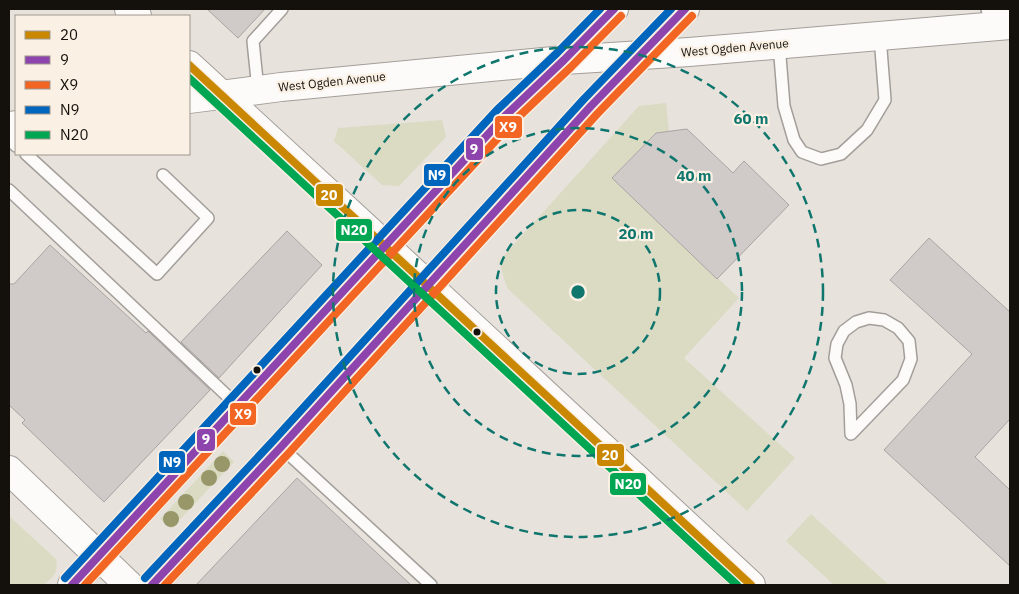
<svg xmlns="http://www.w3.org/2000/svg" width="1019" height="594" font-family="'IBM Plex Sans',sans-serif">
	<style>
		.green { fill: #dbdbc4 }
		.building { fill: #d0cac8; stroke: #a9a4a2 }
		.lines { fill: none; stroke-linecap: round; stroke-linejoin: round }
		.lane-casing { stroke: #a39e99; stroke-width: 14 }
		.street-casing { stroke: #a39e99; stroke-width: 24 }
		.secondary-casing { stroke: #a39e99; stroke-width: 30 }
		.lane { stroke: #fcfbfa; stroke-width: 11 }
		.street { stroke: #fcfbfa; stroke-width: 21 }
		.secondary { stroke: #fcfbfa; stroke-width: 28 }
		.bus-1-casing { stroke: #faf0e4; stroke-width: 11 }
		.bus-2-casing { stroke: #faf0e4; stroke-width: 11 }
		.bus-3-casing { stroke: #faf0e4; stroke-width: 11 }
		.bus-4-casing { stroke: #faf0e4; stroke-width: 11 }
		.bus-5-casing { stroke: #faf0e4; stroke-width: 11 }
		.bus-1 { stroke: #ca8802; stroke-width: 8 }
		.bus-2 { stroke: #8e44ad; stroke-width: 8 }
		.bus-3 { stroke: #f26522; stroke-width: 8 }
		.bus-4 { stroke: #0065bd; stroke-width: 8 }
		.bus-5 { stroke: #00a651; stroke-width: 8 }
		.tree { fill: #979769 }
		.ring { fill: none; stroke: #0f766e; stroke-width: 2.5; stroke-dasharray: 9 6 }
		.bus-dot { fill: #14110c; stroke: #faf0e4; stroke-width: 2 }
		.labels { text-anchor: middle; stroke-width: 4.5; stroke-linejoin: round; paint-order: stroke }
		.street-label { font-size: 12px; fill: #14110c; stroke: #faf0e4 }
		.centre { fill: #0f766e; stroke: #faf0e4; stroke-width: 2.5 }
		.ring-label { font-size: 15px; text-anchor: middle; font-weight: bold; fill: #0f766e; stroke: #faf0e4; stroke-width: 4.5; stroke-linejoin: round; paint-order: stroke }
		.line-badge { stroke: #faf0e4; stroke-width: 2 }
		.badge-label { font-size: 14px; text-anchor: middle; font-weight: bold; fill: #fff }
	</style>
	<rect width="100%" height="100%" fill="#e8e2dc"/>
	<path class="green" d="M666,103L669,131L655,133L612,178L739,298L684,358L795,458L747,511L507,288L499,261L639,106Z
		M442,120L446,137L399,186L382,185L334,141L338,128Z
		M223,451L234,462L171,529L160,519Z
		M811,514L889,585H834L786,541Z
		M9,516L56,559C59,573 53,576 44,585H9Z"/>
	<path class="building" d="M207,9H265L238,38Z
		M687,129L733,173L744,161L789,205L717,279L612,178L656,133Z
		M287,231L322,265L219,378L181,342Z
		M929,238L1010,312V419L975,457L1010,490V566L884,450L972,354L890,280Z
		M50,245L146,333L148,331L210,390L104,502L22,423L25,420L9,405V284H14Z
		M297,478L411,585H196Z"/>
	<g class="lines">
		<g class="lane-casing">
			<path id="lane" d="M779,44L784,106L794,140L802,152L821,159L841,154L867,130L885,100L880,37
				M258,90L253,41L282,9
				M9,139L16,146
				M26,154L157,274L208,218L163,175
				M9,190L238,406
				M869,318L884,320L898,328L909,341L911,359L903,380L851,434L850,404L846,385L835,358L837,344L844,331L856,322Z
				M281,447L431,585"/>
		</g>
		<g class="street-casing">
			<path id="street" d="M992,9L1010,25"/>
		</g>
		<g class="secondary-casing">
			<path id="secondary" d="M129,9L137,16
				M189,65L364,226L751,585
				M189,99L281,87L564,60L689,52L1010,25
				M9,126L16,125
				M9,470L129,585
				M72,585L504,117L564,60L614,9
				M152,585L281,447L428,286L458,252L591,106L685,9"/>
		</g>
		<use href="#lane" class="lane"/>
		<use href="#street" class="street"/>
		<use href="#secondary" class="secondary"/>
		<g class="bus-1-casing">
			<path id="bus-1" d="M189,65L751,585"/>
		</g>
		<g class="bus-2-casing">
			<path id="bus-2" d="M72,585L504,117L564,60L614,9
				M152,585L281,447L591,106L685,9"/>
		</g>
		<g class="bus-3-casing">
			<path id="bus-3" d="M85,585L511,124L571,67L621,16
				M165,585L288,454L598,113L692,16"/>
		</g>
		<g class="bus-4-casing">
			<path id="bus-4" d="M65,578L497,110L557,53L600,9
				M145,578L274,440L584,99L671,9"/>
		</g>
		<g class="bus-5-casing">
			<path id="bus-5" d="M189,78L737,585"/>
		</g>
		<use href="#bus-1" class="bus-1"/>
		<use href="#bus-2" class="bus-2"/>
		<use href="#bus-3" class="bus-3"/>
		<use href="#bus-4" class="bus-4"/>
		<use href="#bus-5" class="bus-5"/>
	</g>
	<g class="tree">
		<circle cx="222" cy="464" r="8"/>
		<circle cx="209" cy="478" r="8"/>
		<circle cx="186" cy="502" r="8"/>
		<circle cx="171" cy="519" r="8"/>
	</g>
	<g class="ring">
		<circle cx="578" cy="292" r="82"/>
		<circle cx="578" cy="292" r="164"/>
		<circle cx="578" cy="292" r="245"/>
	</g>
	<g class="bus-dot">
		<circle cx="477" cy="332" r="4.5"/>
		<circle cx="257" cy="370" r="4.5"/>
	</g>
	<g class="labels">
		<g class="street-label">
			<text transform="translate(735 48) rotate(-5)" y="4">West Ogden Avenue</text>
			<text transform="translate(332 82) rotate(-6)" y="4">West Ogden Avenue</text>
		</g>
	</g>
	<circle cx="578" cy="292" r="8" class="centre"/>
	<g class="ring-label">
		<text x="751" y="124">60 m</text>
		<text x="694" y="181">40 m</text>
		<text x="636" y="239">20 m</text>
	</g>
	<g class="line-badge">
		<rect x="494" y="115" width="29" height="24" rx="5" fill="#f26522"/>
		<rect x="465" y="137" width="19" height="24" rx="5" fill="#8e44ad"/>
		<rect x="423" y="163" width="28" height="24" rx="5" fill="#0065bd"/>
		<rect x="315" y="183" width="29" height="24" rx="5" fill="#ca8802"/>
		<rect x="335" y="218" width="38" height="24" rx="5" fill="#00a651"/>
		<rect x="229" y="402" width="28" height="24" rx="5" fill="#f26522"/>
		<rect x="196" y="428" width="20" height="24" rx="5" fill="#8e44ad"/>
		<rect x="596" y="443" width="29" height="24" rx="5" fill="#ca8802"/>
		<rect x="158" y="450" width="28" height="24" rx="5" fill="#0065bd"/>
		<rect x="609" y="472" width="38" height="24" rx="5" fill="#00a651"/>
	</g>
	<g class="badge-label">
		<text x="508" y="132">X9</text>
		<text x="474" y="154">9</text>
		<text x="437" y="180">N9</text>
		<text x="329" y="200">20</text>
		<text x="354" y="235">N20</text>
		<text x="243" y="419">X9</text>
		<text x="206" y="444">9</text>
		<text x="610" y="460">20</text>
		<text x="172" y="467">N9</text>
		<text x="628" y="489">N20</text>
	</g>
	<rect width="1019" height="594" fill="none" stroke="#14110c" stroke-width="20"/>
	<rect x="15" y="15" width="175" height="140" fill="#faf0e4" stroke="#9e978e"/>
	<rect x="25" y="31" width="25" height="8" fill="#ca8802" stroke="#9e978e"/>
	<text x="60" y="40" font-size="15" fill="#14110c">20</text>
	<rect x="25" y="56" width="25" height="8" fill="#8e44ad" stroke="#9e978e"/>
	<text x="60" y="65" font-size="15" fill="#14110c">9</text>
	<rect x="25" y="81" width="25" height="8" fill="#f26522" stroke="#9e978e"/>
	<text x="60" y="90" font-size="15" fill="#14110c">X9</text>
	<rect x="25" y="106" width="25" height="8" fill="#0065bd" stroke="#9e978e"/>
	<text x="60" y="115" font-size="15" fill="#14110c">N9</text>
	<rect x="25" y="131" width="25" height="8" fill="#00a651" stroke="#9e978e"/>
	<text x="60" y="140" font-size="15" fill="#14110c">N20</text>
</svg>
